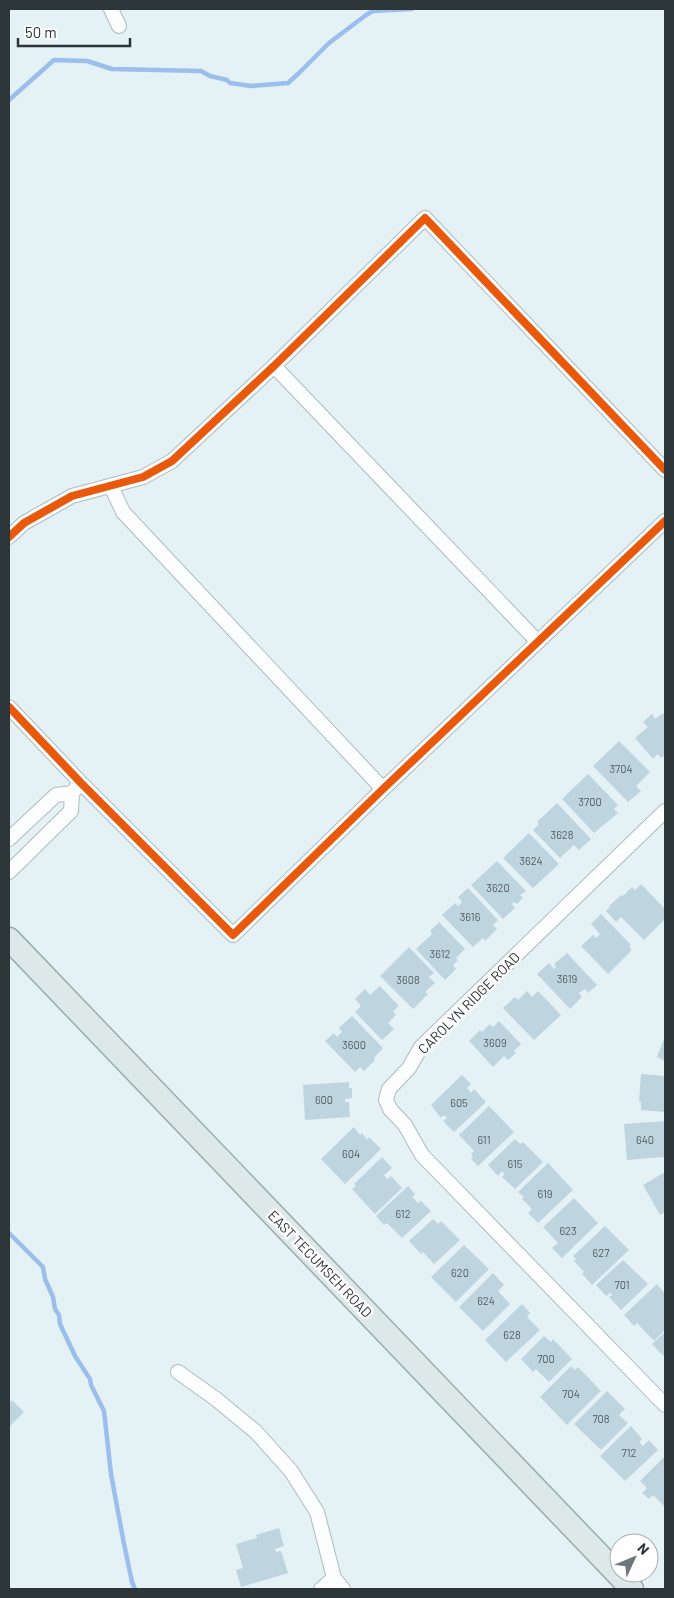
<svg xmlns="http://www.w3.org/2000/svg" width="674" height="1598" font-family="Barlow,sans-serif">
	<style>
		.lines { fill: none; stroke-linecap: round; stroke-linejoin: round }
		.stream { stroke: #9cbeec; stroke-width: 4.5 }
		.building { fill: #bed4df }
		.street-casing { stroke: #afbabd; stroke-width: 16 }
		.primary-casing { stroke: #98adaf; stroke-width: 25 }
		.street { stroke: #fbfdfe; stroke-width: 14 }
		.primary { stroke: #dde9e8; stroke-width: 22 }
		.cycleway-casing { stroke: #fefefe; stroke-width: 11 }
		.cycleway { stroke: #e8590c; stroke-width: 8 }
		.labels { text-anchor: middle; stroke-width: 5; stroke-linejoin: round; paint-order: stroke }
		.number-label { font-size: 11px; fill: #505d62 }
		.street-label { font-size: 14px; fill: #2c3538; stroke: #fefefe }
	</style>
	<rect width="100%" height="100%" fill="#e4f2f6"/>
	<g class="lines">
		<path class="stream" d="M9,100L54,60L87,61L112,69L201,71L210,76L227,80L230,83L251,86L288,83L299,73L329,43L366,15L373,11L412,9
			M9,1233L43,1267L45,1279L53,1297L55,1309L59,1315L60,1324L75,1356L90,1379L91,1385L104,1411L111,1474L124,1544L132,1582L135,1589"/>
	</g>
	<path class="building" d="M663,713L665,716V755L661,758L658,754L653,759L635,738L648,727L643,722L652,714L655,719Z
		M619,741L650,772L636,786L641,791L628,802L593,766Z
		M588,774L618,805L614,809L618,813L594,833L562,799Z
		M557,803L591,839L579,850L574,845L560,858L533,830L539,824L537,822Z
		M529,833L559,864L533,888L503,858Z
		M497,861L526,891L520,895L523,898L517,904L514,902L512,904L515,908L503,919L471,885Z
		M641,884L665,909V919L644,940L621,917L616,922L606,911L610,907L609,906L621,895L623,896L632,887L635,890Z
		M468,888L498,920L493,925L497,929L485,941L483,938L473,947L442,915L455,903L458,906L462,902L458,897Z
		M601,914L631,945L629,947L632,950L608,974L581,946L593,935L596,938L600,934L591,924Z
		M439,922L465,949L456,958L458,960L453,965L456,969L445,980L416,949L432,934L430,931Z
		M409,947L434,973L429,977L435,983L425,992L428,994L413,1009L380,976Z
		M567,953L597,985L588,993L585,989L579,993L582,997L570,1009L537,974L549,963L554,969L556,967L554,964Z
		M380,986L399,1006L393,1011L396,1015L388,1023L394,1029L382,1040L355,1012L361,1006L355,999L365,989L370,995Z
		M527,991L532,997L538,991L561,1015L534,1040L503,1008L515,997L518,1000Z
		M352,1016L383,1048L374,1058L375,1060L364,1071L360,1067L355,1072L325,1041L334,1033L337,1037L342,1032L339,1028Z
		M499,1021L521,1044L514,1051L516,1053L508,1060L504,1056L493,1067L469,1041L480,1030L482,1032L490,1024L493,1027Z
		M665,1036V1061L657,1057Z
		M641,1074L665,1076V1112L641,1110V1102L639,1101Z
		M462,1075L471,1084L467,1088L471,1093L474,1089L486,1102L454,1132L443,1121L447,1118L444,1115L441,1118L431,1105Z
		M349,1082V1088H352V1098L345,1099V1102H349L350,1117L305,1120L303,1085Z
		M489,1106L514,1132L478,1166L471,1159L473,1157L471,1154L474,1151L459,1135Z
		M665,1121V1157L627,1160L624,1124Z
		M354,1127L360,1135L362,1133L367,1140L369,1137L381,1149L345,1184L321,1159Z
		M515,1139L520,1144L523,1142L543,1162L515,1189L502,1177L505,1174L502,1171L498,1176L488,1165Z
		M382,1157L392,1168L384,1175L387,1179L391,1176L402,1188L375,1214L352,1189L356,1186L354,1184Z
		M548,1163L573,1190L538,1223L528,1213L532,1209L522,1199L524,1197L518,1192Z
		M665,1172V1212L660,1215L643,1185Z
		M408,1186L415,1194L412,1197L418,1203L421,1201L431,1211L402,1238L387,1223L384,1225L376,1216Z
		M574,1198L598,1223L562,1258L552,1248L558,1243L543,1227Z
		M433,1219L438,1224L441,1221L460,1240L434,1264L423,1252L421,1254L409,1241Z
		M605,1226L629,1250L592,1285L582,1274L584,1272L574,1261L576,1259L573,1256Z
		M464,1245L489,1269L456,1302L431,1277Z
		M623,1260L648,1284L621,1310L609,1297L612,1295L610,1293L606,1296L596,1285Z
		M493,1273L504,1285L498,1291L510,1304L483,1331L459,1307Z
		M657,1284L665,1294V1330L654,1341L637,1323L634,1326L624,1315Z
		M522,1304L530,1313L527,1317L540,1330L506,1362L485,1340Z
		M665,1332V1353L663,1356L652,1344Z
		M544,1336L551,1342L553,1339L572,1359L549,1382L536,1369L533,1372L521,1359Z
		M571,1366L575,1370L578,1367L601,1391L567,1425L540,1397Z
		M607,1391L625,1409L619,1415L628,1423L601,1450L574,1424Z
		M12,1400L24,1412L9,1427V1404Z
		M631,1426L642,1439L639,1442L643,1446L649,1440L658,1450L625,1481L600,1456Z
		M665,1456V1507L653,1495L649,1499L642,1493L647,1488L640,1481Z
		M279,1528L284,1546L275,1549L276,1552L281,1551L288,1573L241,1587L236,1570L243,1568L236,1544L257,1538L256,1535Z"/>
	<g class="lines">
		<g class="street-casing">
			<path id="street" d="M111,9L119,26
				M274,366L538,642
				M111,486L123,512L383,789
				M9,537L24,523L72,496L143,477L172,461L274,366L425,218L665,470
				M9,707L81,783L233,935L383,789L665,521
				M665,811L421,1047L409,1068L389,1089L386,1100L390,1109L405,1125L422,1155L665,1405
				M9,839L56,795L72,793L77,787
				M9,872L71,811L72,793
				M178,1372L216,1399L256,1432L291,1471L317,1512L334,1578L343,1589
				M321,1589L334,1578"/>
		</g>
		<g class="primary-casing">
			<path id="primary" d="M9,939L632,1589"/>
		</g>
		<use href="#street" class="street"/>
		<use href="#primary" class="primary"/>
		<g class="cycleway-casing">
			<path id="cycleway" d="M9,537L24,523L72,496L143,477L172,461L274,366L425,218L665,470
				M9,707L81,783L233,935L383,789L665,521"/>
		</g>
		<use href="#cycleway" class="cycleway"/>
	</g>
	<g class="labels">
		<g class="number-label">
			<text x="621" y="773">3704</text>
			<text x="590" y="806">3700</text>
			<text x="562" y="839">3628</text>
			<text x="531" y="865">3624</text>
			<text x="498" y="892">3620</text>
			<text x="470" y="921">3616</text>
			<text x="440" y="958">3612</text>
			<text x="567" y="983">3619</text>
			<text x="408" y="984">3608</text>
			<text x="495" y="1047">3609</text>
			<text x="354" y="1049">3600</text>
			<text x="324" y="1104">600</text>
			<text x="459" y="1107">605</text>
			<text x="484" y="1144">611</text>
			<text x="645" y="1144">640</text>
			<text x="351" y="1158">604</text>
			<text x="515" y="1168">615</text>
			<text x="545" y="1198">619</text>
			<text x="403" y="1218">612</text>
			<text x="568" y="1235">623</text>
			<text x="601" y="1257">627</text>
			<text x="460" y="1277">620</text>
			<text x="622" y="1289">701</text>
			<text x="486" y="1305">624</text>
			<text x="512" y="1339">628</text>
			<text x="546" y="1363">700</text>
			<text x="571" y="1398">704</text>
			<text x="601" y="1423">708</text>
			<text x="629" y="1457">712</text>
		</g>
		<g class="street-label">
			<text transform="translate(469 1003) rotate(-45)" y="5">CAROLYN RIDGE ROAD</text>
			<text transform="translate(320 1264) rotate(46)" y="5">EAST TECUMSEH ROAD</text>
		</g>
	</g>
	<rect width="674" height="1598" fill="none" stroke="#2c3538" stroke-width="20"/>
	<g transform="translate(634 1558) rotate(46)"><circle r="24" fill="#fefefe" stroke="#aaaeaf"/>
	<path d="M0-4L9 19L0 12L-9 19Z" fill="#6c777a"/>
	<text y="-8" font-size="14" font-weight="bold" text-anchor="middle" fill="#2c3538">N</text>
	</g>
	<path d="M18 38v8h112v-8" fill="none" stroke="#2c3538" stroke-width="2.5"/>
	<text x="25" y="38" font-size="15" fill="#2c3538" stroke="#fefefe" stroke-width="4" paint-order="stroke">50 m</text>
</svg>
